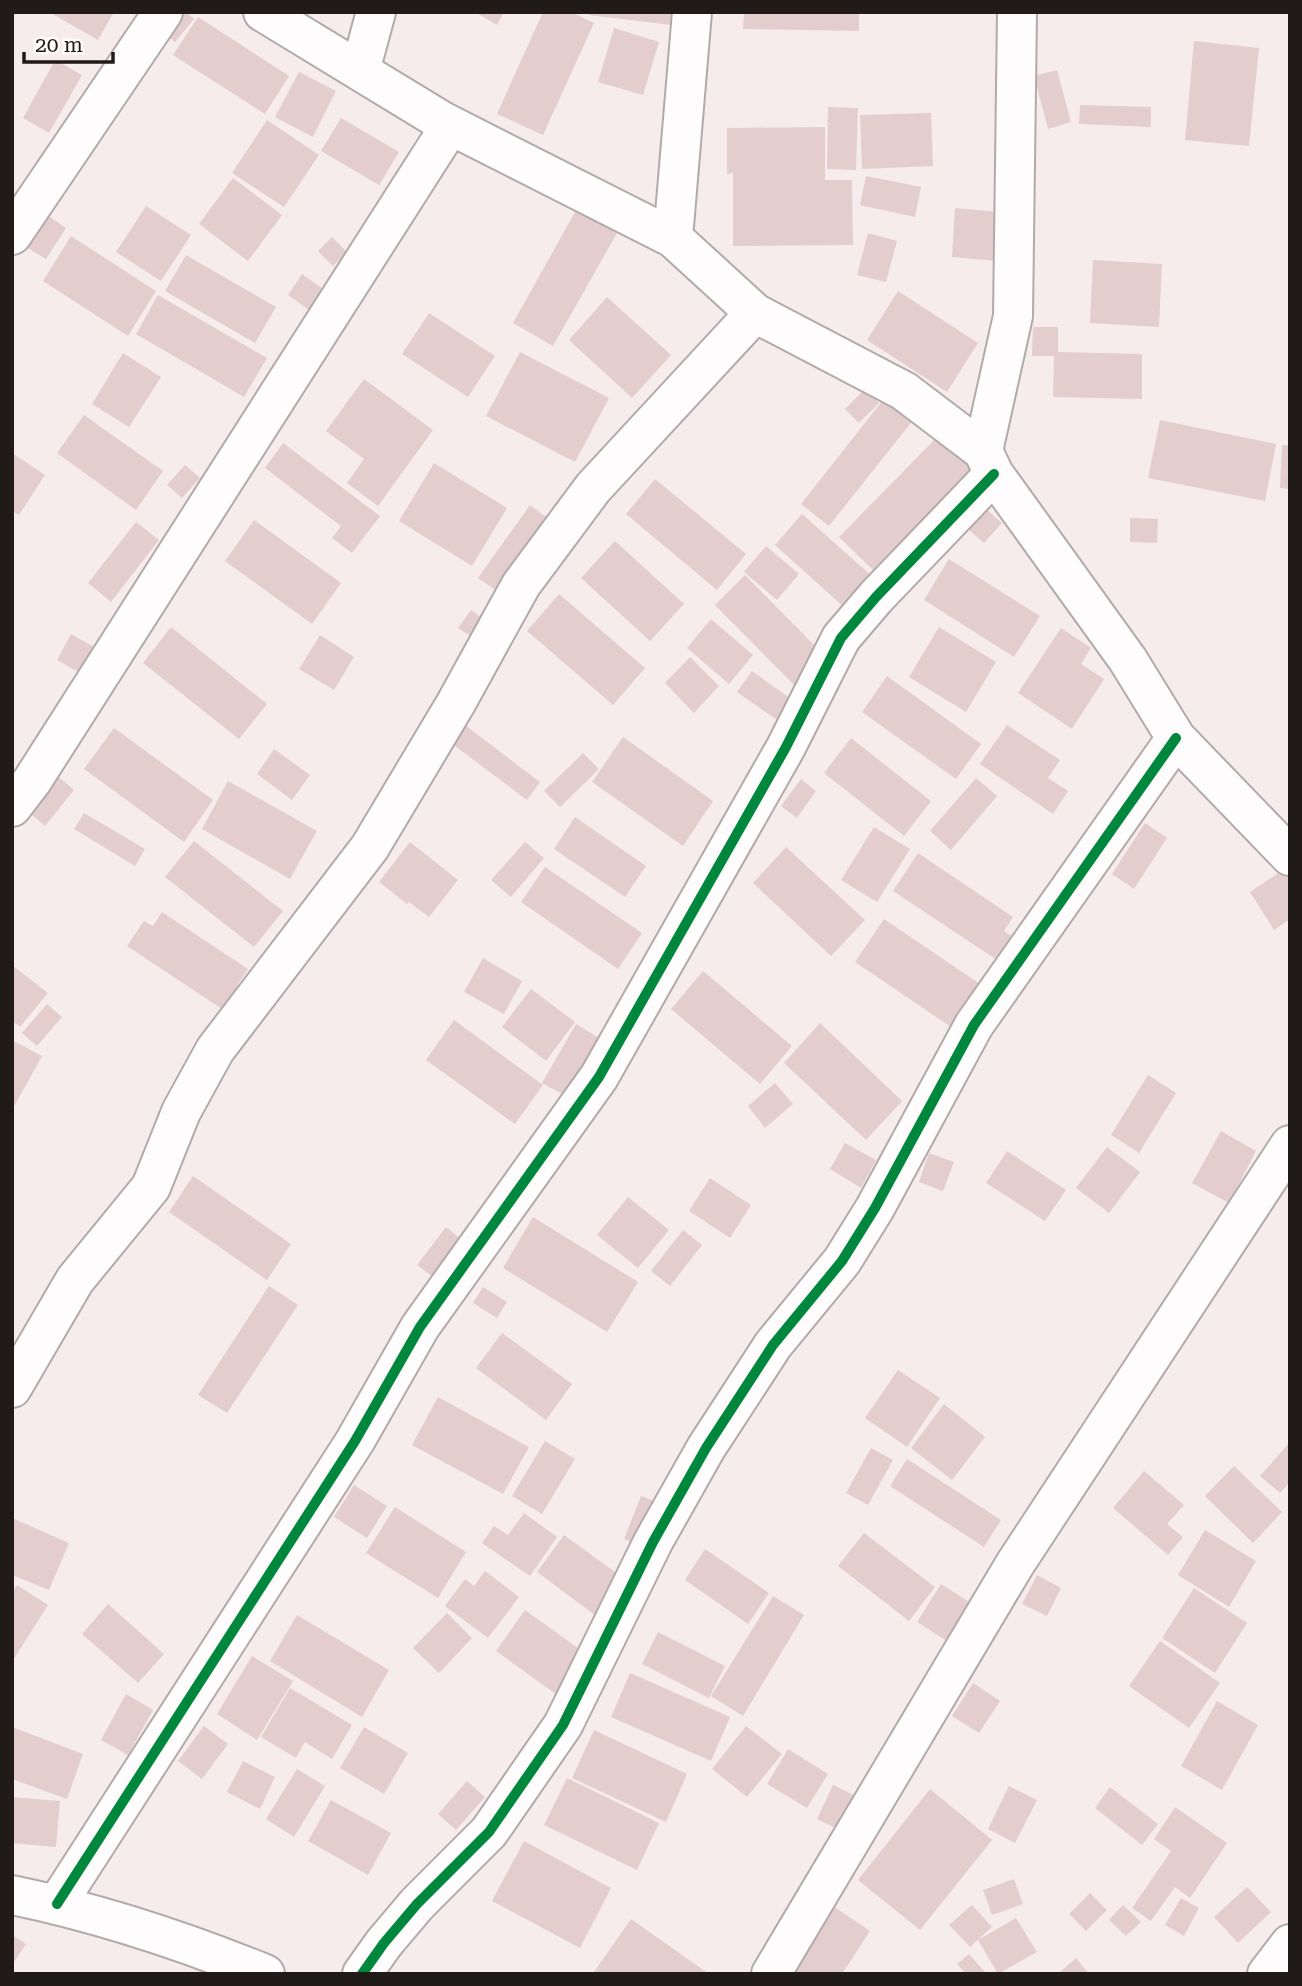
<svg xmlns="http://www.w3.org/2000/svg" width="1302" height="1986" font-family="'Roboto Serif',serif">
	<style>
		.building { fill: #e3cecd }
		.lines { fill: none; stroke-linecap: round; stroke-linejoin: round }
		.minor-casing { stroke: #b2aaaa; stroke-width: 42 }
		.minor { stroke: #fefcfc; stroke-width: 38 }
		.cycleway-casing { stroke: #fdfafa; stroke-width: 15 }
		.cycleway { stroke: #00873e; stroke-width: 10 }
	</style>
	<rect width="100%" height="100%" fill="#f6ecec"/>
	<path class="building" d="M49,12H114L98,40Z
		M175,12H186L194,19L175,42L160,30Z
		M475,12H504L497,25Z
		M543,12H571L594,23L543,135L497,114Z
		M589,12H672L671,25L589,15Z
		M744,12H859V31L743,29Z
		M198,17L289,76L265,114L173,55Z
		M614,28L659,42L643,95L598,82Z
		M1194,41L1259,48L1249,146L1185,140Z
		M55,60L82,75L49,133L23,118Z
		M1057,70L1071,122L1048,129L1034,76Z
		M299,72L336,91L313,137L275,117Z
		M1080,105L1151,107V127L1079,124Z
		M828,107L858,108L856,170L827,169Z
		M931,113L933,166L862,169L860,115Z
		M341,118L399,152L379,185L321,151Z
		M267,120L319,155L284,207L232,173Z
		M825,127V180H852L853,245L733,246V173L727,174V128Z
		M866,176L921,187L915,217L860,205Z
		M233,178L282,215L248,261L199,224Z
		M580,203L621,226L553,346L513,323Z
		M146,206L191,235L161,281L116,252Z
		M955,208L999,212L995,261L952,257Z
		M47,215L66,228L46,259L26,247Z
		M868,233L897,241L886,282L857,275Z
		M71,236L156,291L128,336L43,281Z
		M332,237L347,252L333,266L318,251Z
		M186,255L276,307L255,343L165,291Z
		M1093,260L1162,264L1159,327L1090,323Z
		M302,274L323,289L309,310L288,295Z
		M898,291L978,343L947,392L867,340Z
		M158,295L267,358L244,397L136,334Z
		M607,297L671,355L632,398L569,340Z
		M429,313L495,356L468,397L402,354Z
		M1033,327H1058V352L1142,354V399L1053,397L1054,356H1032Z
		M520,352L609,398L575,462L486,416Z
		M123,353L161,377L129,427L92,404Z
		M364,379L433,430L378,506L347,483L364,459L326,431Z
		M865,389L879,403L859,423L845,409Z
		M890,391L918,414L829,526L801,504Z
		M84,415L163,471L136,510L57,453Z
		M1160,420L1276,444L1265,501L1148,478Z
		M940,434L974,467L873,570L839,537Z
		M283,443L380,516L352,553L332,538L341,526L265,468Z
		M1282,445H1290V489L1280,488Z
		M12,453L45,475L19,515L12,511Z
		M434,463L507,508L472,566L399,521Z
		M185,465L200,478L182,498L167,485Z
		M655,479L746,554L717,590L626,514Z
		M530,505L553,522L501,594L478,578Z
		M987,510L1002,523L984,543L969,530Z
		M802,514L874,578L847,610L775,545Z
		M1130,518L1158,519L1157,543L1130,542Z
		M254,520L341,583L312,624L225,561Z
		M136,522L159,540L111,602L88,583Z
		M615,541L684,604L650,641L581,578Z
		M766,546L799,574L777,600L744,572Z
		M949,559L1040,616L1014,657L924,600Z
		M745,575L826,657L796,687L715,605Z
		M559,594L645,668L613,705L527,631Z
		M471,610L487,621L475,639L458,628Z
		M711,619L753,655L729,684L687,648Z
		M171,627L267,704L239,739L143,663Z
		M939,627L996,662L966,712L909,677Z
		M1061,628L1091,648L1081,664L1104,679L1072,729L1018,693Z
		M71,634L101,651L87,677L57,660Z
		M320,635L354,657L334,690L299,669Z
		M690,657L719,686L694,713L665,683Z
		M752,671L801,706L787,727L737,692Z
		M887,676L981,744L956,779L862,712Z
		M461,722L540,782L527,800L447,740Z
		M1007,725L1060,760L1048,778L1068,791L1053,814L980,764Z
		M114,728L213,800L184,842L84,769Z
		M623,737L713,801L683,846L592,782Z
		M851,738L931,801L904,836L824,773Z
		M274,749L310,775L292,800L257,774Z
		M583,753L599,769L560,807L544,791Z
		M55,774L74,790L45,826L26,810Z
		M976,778L997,796L951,850L930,831Z
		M801,779L816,791L797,818L781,806Z
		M228,781L317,831L290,879L202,829Z
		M84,813L145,849L135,866L74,829Z
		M575,817L646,866L625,897L554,849Z
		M1145,823L1167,838L1134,889L1112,874Z
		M874,827L910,849L877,902L841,880Z
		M194,841L283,911L254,947L165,877Z
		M410,842L458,880L429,917L409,902L407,904L379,882Z
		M525,842L544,858L511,897L491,880Z
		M786,847L865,920L831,956L753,883Z
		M918,853L1013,917L1004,931L1021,942L1006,966L893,891Z
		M545,867L642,933L618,969L521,902Z
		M1283,870L1290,880V919L1274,930L1250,892Z
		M162,912L248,969L222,1009L127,946L144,921L153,926Z
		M884,919L980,984L951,1027L855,962Z
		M483,958L522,981L504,1014L464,992Z
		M12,965L48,993L20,1027L12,1021Z
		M703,971L792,1046L760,1084L671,1009Z
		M531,989L575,1022L546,1061L502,1027Z
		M47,1004L62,1017L37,1046L22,1033Z
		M454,1020L543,1085L515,1124L426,1060Z
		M820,1023L902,1101L866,1140L784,1063Z
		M576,1024L599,1038L566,1096L542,1083Z
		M12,1040L42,1056L12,1110Z
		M1148,1075L1176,1093L1139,1153L1111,1135Z
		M775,1083L793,1104L765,1128L748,1106Z
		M1221,1131L1256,1151L1229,1203L1192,1183Z
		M845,1143L876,1160L861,1188L830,1169Z
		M1107,1147L1140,1172L1109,1213L1076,1188Z
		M1007,1151L1066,1190L1045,1221L986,1183Z
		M929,1153L954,1162L943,1191L919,1182Z
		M193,1176L291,1244L267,1280L169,1212Z
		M710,1178L751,1205L730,1238L689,1211Z
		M628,1197L669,1230L638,1268L597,1235Z
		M533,1217L638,1282L607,1332L503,1268Z
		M446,1227L466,1243L437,1280L417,1265Z
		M683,1230L702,1245L670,1286L651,1271Z
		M269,1286L298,1305L227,1413L198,1395Z
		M483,1287L507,1302L497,1318L473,1303Z
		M502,1333L572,1384L546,1420L476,1368Z
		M898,1370L940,1398L907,1447L865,1418Z
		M438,1397L529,1447L503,1494L412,1445Z
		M944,1404L985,1437L952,1480L911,1448Z
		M545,1441L575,1459L542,1514L512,1496Z
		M1290,1442V1482L1280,1493L1260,1476Z
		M871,1448L893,1460L868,1505L846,1493Z
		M907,1459L1001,1520L984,1547L890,1486Z
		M1234,1466L1282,1512L1253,1543L1205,1496Z
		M1144,1471L1184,1505L1167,1524L1183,1537L1168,1555L1113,1508Z
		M354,1485L387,1506L367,1538L334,1517Z
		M641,1496L662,1504L644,1548L624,1539Z
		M395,1507L466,1552L438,1598L366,1553Z
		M524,1513L557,1537L530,1576L482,1543L494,1526L508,1535Z
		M12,1518L69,1543L49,1590L12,1575Z
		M1205,1530L1256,1561L1229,1607L1178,1575Z
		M864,1533L935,1587L909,1621L838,1566Z
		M564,1535L630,1583L603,1621L537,1572Z
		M705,1549L769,1593L748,1624L685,1580Z
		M485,1571L519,1597L488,1638L445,1606L465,1579L474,1586Z
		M1037,1575L1061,1588L1047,1616L1022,1604Z
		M941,1584L974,1605L950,1643L917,1622Z
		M17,1585L48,1605L12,1662V1593Z
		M1194,1588L1247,1623L1215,1673L1162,1638Z
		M773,1596L804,1615L743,1716L711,1696Z
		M108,1604L164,1654L138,1683L82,1634Z
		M525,1610L593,1659L564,1700L496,1651Z
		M447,1613L472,1638L439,1673L413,1648Z
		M297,1615L389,1670L362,1717L270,1661Z
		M658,1632L725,1666L709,1698L642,1664Z
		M1160,1641L1220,1683L1189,1728L1129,1686Z
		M252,1656L293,1681L257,1740L217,1714Z
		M630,1673L730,1717L711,1761L611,1717Z
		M973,1683L1000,1701L979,1733L952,1716Z
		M290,1688L352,1725L332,1759L305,1742L296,1758L261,1737Z
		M126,1694L153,1710L128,1755L101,1740Z
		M1217,1701L1258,1725L1222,1790L1181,1766Z
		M204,1726L228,1744L202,1779L178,1761Z
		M746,1726L782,1754L747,1797L712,1769Z
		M12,1727L83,1754L67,1799L12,1779Z
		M364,1727L408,1753L384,1794L340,1768Z
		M594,1730L687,1774L666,1822L572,1778Z
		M788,1749L828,1774L807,1808L767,1784Z
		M243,1761L275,1777L260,1809L227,1792Z
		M297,1769L325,1786L294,1837L266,1819Z
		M567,1778L659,1823L637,1870L544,1825Z
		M467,1781L485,1797L456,1830L438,1814Z
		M833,1785L860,1798L844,1832L817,1819Z
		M1009,1786L1037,1800L1015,1843L988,1829Z
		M1110,1787L1158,1824L1142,1845L1095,1808Z
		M930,1789L992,1840L920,1930L858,1880Z
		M12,1797L60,1801L56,1847L12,1843Z
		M331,1800L391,1833L368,1875L308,1841Z
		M1175,1807L1227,1843L1190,1898L1175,1887L1151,1921L1132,1908L1171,1851L1154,1839Z
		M524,1841L611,1888L580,1948L492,1901Z
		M1014,1879L1023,1904L992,1915L983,1890Z
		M1247,1887L1271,1912L1238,1943L1214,1917Z
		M1090,1893L1107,1910L1086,1931L1069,1914Z
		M1181,1898L1199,1908L1184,1936L1165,1925Z
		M972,1905L992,1927L970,1947L949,1925Z
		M1123,1905L1141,1922L1126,1936L1109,1920Z
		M833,1906L870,1931L842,1974H789Z
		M1016,1918L1037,1952L998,1974L978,1940Z
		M631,1919L709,1974H596L594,1972Z
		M12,1935L26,1944L12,1965Z
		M969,1954L985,1972L984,1974H966L957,1964Z
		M1076,1958L1089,1974H1058Z"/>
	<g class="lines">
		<g class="minor-casing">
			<path id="minor" d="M263,12L442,121L673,238L755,313L904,391L983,451L994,474L1128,660L1176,738L1290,856
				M360,71L376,12
				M12,235L163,12
				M673,238L692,12
				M983,451L1013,316L1017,12
				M12,807L32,781L450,126
				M12,1388L75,1280L151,1187L181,1112L215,1050L370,847L456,703L521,585L593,488L755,313
				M12,1895C99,1913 184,1941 265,1974
				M57,1904L355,1441L420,1327L599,1077L786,747L841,638L876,597L994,474
				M362,1974L384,1943L417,1904L489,1832L563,1725L653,1542L706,1448L773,1345L842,1261L875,1208L974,1025L1176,738
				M771,1974L1015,1564L1290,1145
				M1267,1974L1290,1944"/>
		</g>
		<use href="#minor" class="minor"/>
		<g class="cycleway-casing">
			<path id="cycleway" d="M57,1904L355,1441L420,1327L599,1077L786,747L841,638L876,597L994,474
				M362,1974L384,1943L417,1904L489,1832L563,1725L653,1542L706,1448L773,1345L842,1261L875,1208L974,1025L1176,738"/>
		</g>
		<use href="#cycleway" class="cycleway"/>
	</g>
	<rect width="1302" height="1986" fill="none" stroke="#201a19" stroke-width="28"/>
	<path d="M24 52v10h89v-10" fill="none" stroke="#201a19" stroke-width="3.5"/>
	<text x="35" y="52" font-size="21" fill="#201a19" stroke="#fdfafa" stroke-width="5" paint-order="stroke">20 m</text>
</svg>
